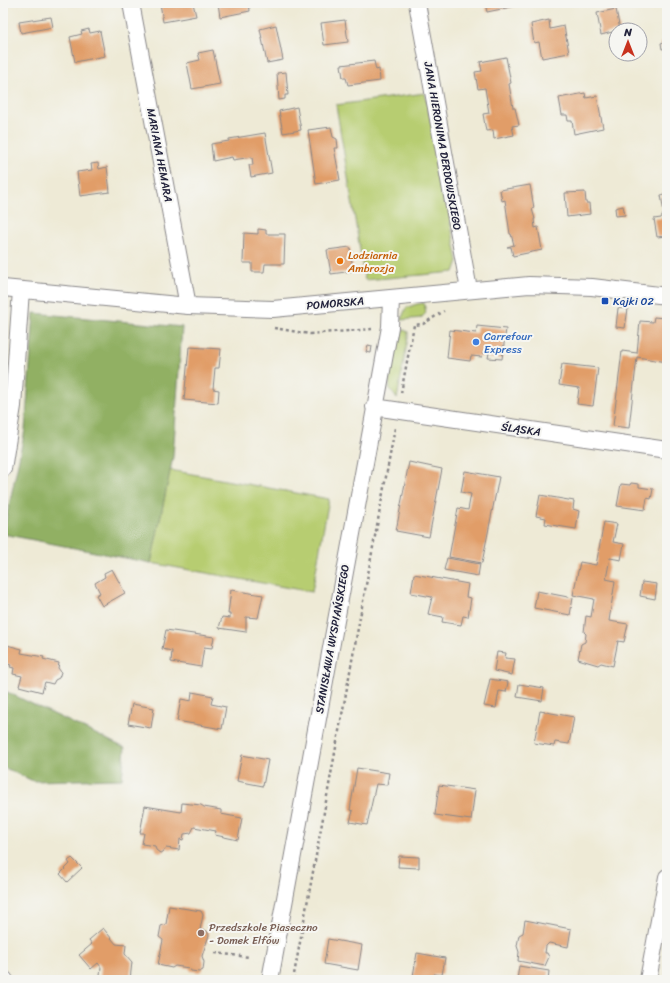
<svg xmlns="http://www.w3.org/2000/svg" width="670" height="983" font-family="Sriracha,sans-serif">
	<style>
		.green { fill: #b7cd71; stroke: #6c7856 }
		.forest { fill: #91b063; stroke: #5a694f }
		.building { fill: #e19d68 }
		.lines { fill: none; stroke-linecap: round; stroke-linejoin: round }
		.minor-casing { stroke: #888688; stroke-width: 18 }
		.path { stroke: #888688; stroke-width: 2.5; stroke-dasharray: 3 3; stroke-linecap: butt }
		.minor { stroke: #fff; stroke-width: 16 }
		.food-dot { fill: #e8710a; stroke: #f6f6f2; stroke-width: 1.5 }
		.transit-dot { fill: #1a4fb4; stroke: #f6f6f2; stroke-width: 1.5 }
		.shop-dot { fill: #3f7fe0; stroke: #f6f6f2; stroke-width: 1.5 }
		.education-dot { fill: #8d6e63; stroke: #f6f6f2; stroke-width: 1.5 }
		.labels { text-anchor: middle; stroke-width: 4; stroke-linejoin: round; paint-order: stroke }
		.street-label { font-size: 11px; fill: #22223b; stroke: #f6f6f2 }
		.food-label { font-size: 11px; fill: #c56008; stroke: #f6f6f2; text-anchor: start }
		.transit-label { font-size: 11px; fill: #164399; stroke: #f6f6f2; text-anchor: start }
		.shop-label { font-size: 11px; fill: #366cbe; stroke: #f6f6f2; text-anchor: start }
		.education-label { font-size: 11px; fill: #785e54; stroke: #f6f6f2; text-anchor: start }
	</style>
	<rect width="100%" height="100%" fill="#f6f6f2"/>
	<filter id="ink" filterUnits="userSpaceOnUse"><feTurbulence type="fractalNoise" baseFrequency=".025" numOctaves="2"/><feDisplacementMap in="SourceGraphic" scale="8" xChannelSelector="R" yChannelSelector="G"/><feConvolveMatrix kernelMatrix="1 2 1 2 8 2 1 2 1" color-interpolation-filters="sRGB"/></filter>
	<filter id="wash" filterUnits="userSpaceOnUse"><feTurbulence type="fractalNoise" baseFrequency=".012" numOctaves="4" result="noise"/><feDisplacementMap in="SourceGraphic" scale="16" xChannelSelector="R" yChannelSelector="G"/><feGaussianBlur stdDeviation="0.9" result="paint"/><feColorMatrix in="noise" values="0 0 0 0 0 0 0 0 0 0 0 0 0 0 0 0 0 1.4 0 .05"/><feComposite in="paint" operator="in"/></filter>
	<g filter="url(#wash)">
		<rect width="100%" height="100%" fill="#eeead6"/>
		<path class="green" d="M425,93L458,261L454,272L365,280L336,105Z
			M424,303L426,313L421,318L401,320L406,308L417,304Z
			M404,330L408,332V338L397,399L390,389L389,382L398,331Z
			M170,470L329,499L312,592L151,563Z"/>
		<path class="forest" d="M34,313L182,327L173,457L151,563L3,534L25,430Z
			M3,690L125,748L122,779L33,781L3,767Z"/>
		<g id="blocks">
			<path class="building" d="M160,3H193L196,16L163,22Z
				M218,3H249L250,11L220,17Z
				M485,3H515L516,6L487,12Z
				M616,9L620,30L601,35L597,13Z
				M51,17L53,27L21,33L19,22Z
				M345,20L348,42L324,45L321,23Z
				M549,20L550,29L564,26L569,53L542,58L539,42L534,43L531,24Z
				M276,25L283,60L267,63L260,29Z
				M89,29L90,33L100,31L105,56L75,62L70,37L82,34L81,31Z
				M667,41V48L662,49L661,43Z
				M213,50L220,84L192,89L187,63L200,60L198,53Z
				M506,57L511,83L509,84L513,108H515L519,125L512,126L514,135L494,139L493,130L486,131L483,114L489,113L485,88L478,89L475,72L482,71L480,62Z
				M374,61L376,70L379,69L380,81L348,85L346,78H343L341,65Z
				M286,72L288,95H285V99L279,100L277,73Z
				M585,93L586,98L597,96L603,128L574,134L572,121H568L567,115H562L559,98Z
				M297,107L301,130L283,133L279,111Z
				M331,127L333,137L337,139L338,148H334L340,180L316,184L308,130Z
				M265,133L272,173L251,177L249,165H253L252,157L233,160L232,157L213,161L211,144L229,141V139Z
				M98,163L99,169L107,167L110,192L80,196L77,172L92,170L91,164Z
				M530,185L534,208L532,209L535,219H534L535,228L538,227L542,250L513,256L511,247H507L514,245L511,234H510L505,200L502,201L500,190Z
				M585,192L586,203H589L590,214L567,217L565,193Z
				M667,194V236L657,237L654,219L661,218L664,213L661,195Z
				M623,206L625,215L616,216L615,208Z
				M258,229L266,230V234H285L284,264H265L264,272H252V263H243L244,233L258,234Z
				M350,247L353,271L331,274L327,250Z
				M618,308L628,309L625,328L616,327Z
				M654,317L664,318V323L667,324V362L637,357L629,428L613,426L622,351L637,353L640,321L653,322Z
				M477,326L506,329L502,359L488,358L489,353L483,352L482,357L471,356L470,361L447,358L450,330L476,333Z
				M368,345L372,346L371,353L366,352Z
				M189,347L221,349L219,368H215L213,389L219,390L218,403L184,400Z
				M562,364L598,368L593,406L577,404L579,388L559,385Z
				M409,462L442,469L429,537L396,531Z
				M465,471L499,477L482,563L449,557L458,508L468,510L471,494L461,492Z
				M631,483L639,484V487L653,489L651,499L647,498L645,510L617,506L621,484L630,485Z
				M540,495L574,501L573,509L579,511L576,529L545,524L546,518L536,516Z
				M604,522L617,524L613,542L624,544L621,560L610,558L606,579L615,581L609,621L628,624L624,642L618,641L613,666L601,663L598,665L578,659L581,644L585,642L586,634L584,632L586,616L591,617L594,599L573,595L580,562L596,565Z
				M447,558L480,564L478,576L444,570Z
				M112,569L125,593L102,606L96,595L100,593L95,583L105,577L104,573Z
				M414,574L468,584L466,597L471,598L468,617L463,616L461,625L442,622L443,617L428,614L432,597L411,593Z
				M642,582L657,584L655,599L640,596Z
				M231,590L263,595L258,618L246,617V632L219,628L222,617L230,618V614H228Z
				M537,591L573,598L570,615L534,608Z
				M166,630L214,637L212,648L204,647L201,667L171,662L172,651L162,649Z
				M3,644L22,649L21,653L44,657L43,659L59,663L58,668L61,672L59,678L55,680L53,684L45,682L42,692L19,686L22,676L13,674L14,668L10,667L11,665L3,663Z
				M497,652L506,653L505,658L515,659L512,675L494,671Z
				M490,679L508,682L506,692L499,691L496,708L484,706Z
				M519,684L544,688L542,701L517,697Z
				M192,692L213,696L211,704L226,707L222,729L177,721L181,699L191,701Z
				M132,704L154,708L151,728L128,724Z
				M540,711L574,717L569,744L555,742L554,746L534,743Z
				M242,755L268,760L263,786L237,781Z
				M357,768L389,773L387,785L376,784L367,825L350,822L353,811L350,810Z
				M439,785L475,790L471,820L435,815Z
				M182,803L201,805L204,807L221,810V814L242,818L238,840L215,835L216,831L194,827L191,833L184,834L183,840L180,839L179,850L166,848L163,852L160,853L156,850L155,846L142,844L144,833H140L145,806L181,812Z
				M399,856L419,857V868L398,867Z
				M72,858L82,868L67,882L60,874L70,864L68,861Z
				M169,906L201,911L203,915L200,930L207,931L209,935L202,956L204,962L203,970L199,972L191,971L189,968L175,966L172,968L158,965L163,940L159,937L161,926L166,924Z
				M525,920L571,929L568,947L549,943L546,946L545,953H547L549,957L545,966L518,961L519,952L517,946L519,935L523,933Z
				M103,928L116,944L126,945L125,954L132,962L130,980H105V977L100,976L101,967L98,963L91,969L79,955L92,944L89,940Z
				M328,939L362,945L358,970L324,964Z
				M417,953L445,958L442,975L434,974L433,980H424L413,976Z
				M519,966L549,971L548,980H517Z"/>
		</g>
	</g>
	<g filter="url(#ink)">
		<use href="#blocks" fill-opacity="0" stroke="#888688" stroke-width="1"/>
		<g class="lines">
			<g class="minor-casing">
				<path id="minor" d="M131,3L188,306
					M417,3L469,290
					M3,288L188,306L273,309L529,285L592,287L667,296
					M374,407L667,450
					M3,469L13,406L21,290
					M3,978L5,980
					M270,980L390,327L391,298
					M648,980L667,877"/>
			</g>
			<path class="path" d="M274,328L310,334L372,329
				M401,393L414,325L423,324L444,311
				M215,953L249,957
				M293,980L395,428"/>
			<use href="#minor" class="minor"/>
		</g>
	</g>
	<circle class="food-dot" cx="340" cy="261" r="4"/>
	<rect class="transit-dot" x="601" y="297" width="8" height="8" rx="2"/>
	<circle class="shop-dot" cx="476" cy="342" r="4"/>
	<circle class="education-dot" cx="201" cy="933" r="4"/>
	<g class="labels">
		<g class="street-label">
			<text transform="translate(443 146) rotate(80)" y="4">JANA HIERONIMA DERDOWSKIEGO</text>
			<text transform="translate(160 155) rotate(79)" y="4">MARIANA HEMARA</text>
			<text transform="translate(335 303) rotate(-5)" y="4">POMORSKA</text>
			<text transform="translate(521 429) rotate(8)" y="4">ŚLĄSKA</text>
			<text transform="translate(332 639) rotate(-80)" y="4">STANISŁAWA WYSPIAŃSKIEGO</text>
		</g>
		<g class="food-label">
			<text x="348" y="259">Lodziarnia<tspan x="348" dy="13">Ambrozja</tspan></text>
		</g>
		<g class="transit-label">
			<text x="613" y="305">Kajki 02</text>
		</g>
		<g class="shop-label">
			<text x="484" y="340">Carrefour<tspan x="484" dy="13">Express</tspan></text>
		</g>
		<g class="education-label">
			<text x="209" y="931">Przedszkole Piaseczno<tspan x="209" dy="13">- Domek Elfów</tspan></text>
		</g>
	</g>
	<rect width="670" height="983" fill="none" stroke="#f6f6f2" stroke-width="16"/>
	<g transform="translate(628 42)"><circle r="19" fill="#f6f6f2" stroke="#a1a1a9"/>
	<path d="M0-3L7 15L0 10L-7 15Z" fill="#c8321e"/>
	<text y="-6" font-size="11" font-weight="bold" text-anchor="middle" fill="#22223b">N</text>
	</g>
</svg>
